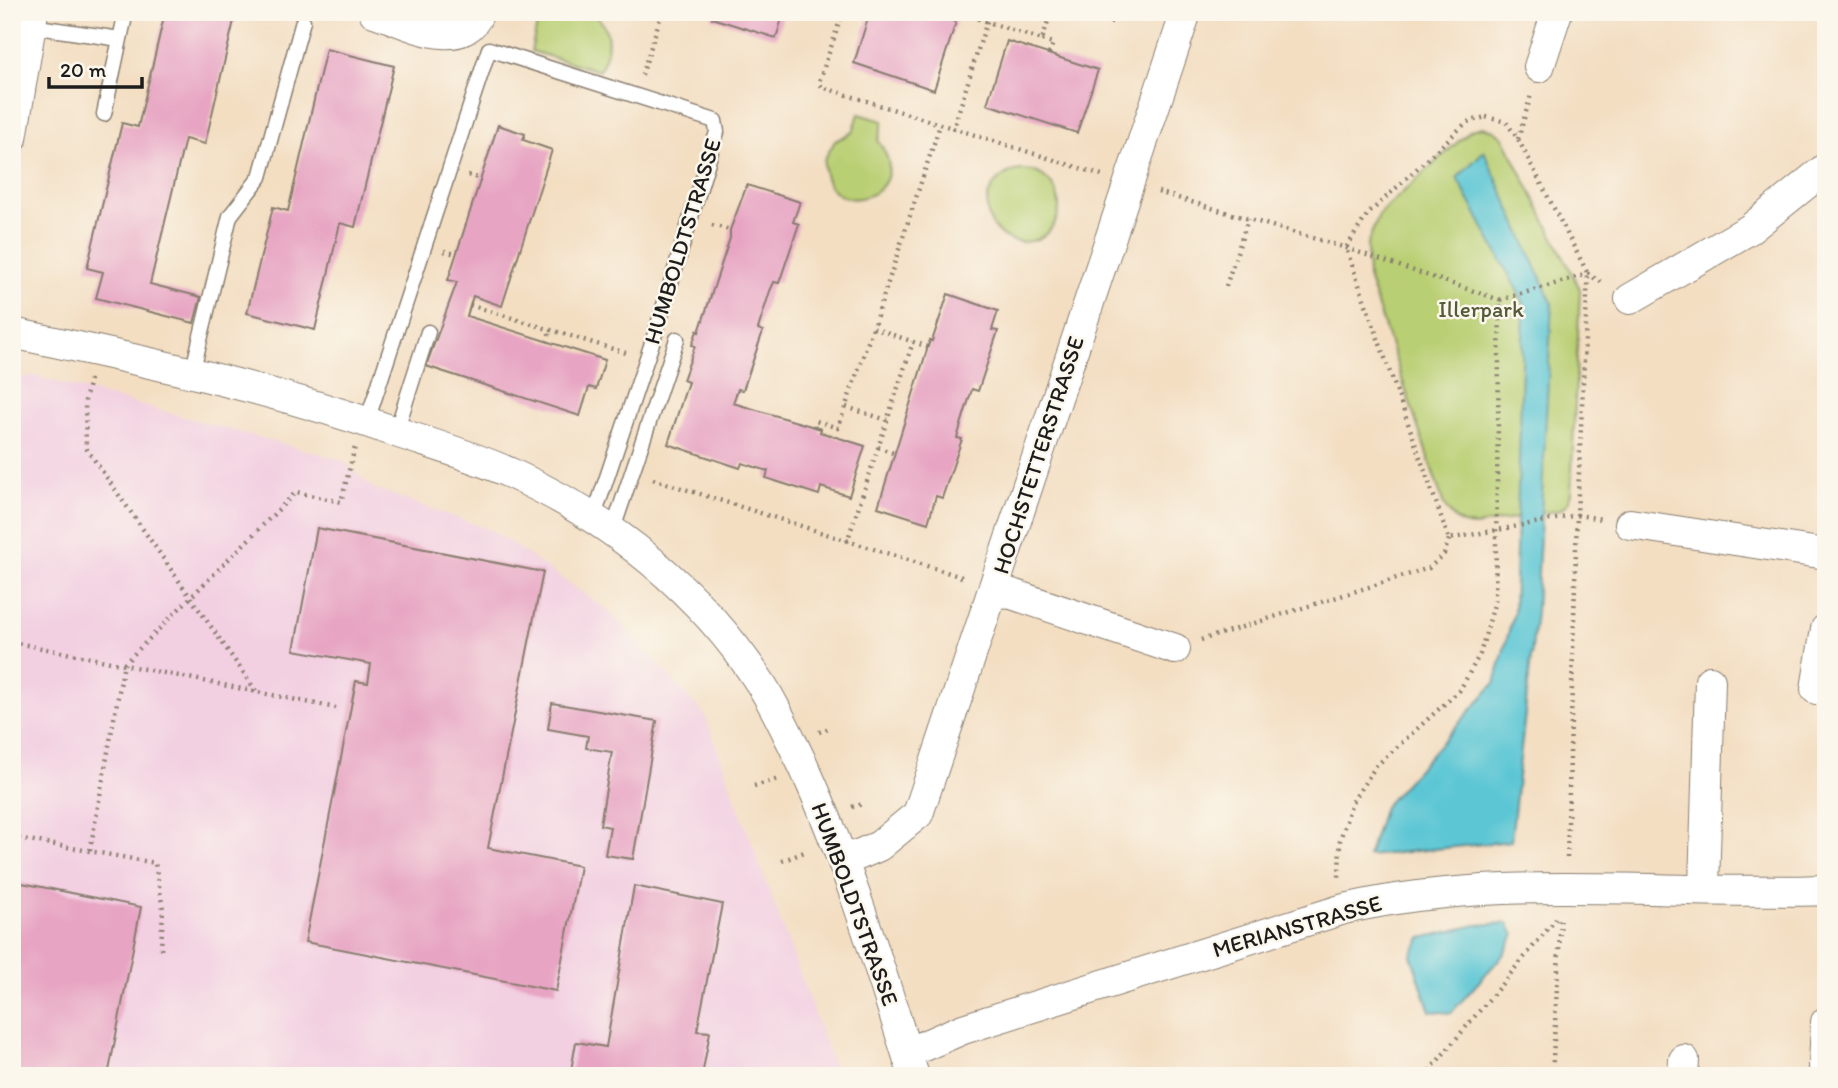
<svg xmlns="http://www.w3.org/2000/svg" width="1838" height="1088" font-family="Itim,sans-serif">
	<style>
		.built { fill: #f2cfe1 }
		.green { fill: #b9cf73; stroke: #6a7648; stroke-width: 2 }
		.water { fill: #5bc6d4; stroke: #3c7178; stroke-width: 2 }
		.building { fill: #e7a4c3 }
		.lines { fill: none; stroke-linecap: round; stroke-linejoin: round }
		.lane-casing { stroke: #887d6f; stroke-width: 17 }
		.street-casing { stroke: #887d6f; stroke-width: 32 }
		.path { stroke: #887d6f; stroke-width: 4.5; stroke-dasharray: 2 5; stroke-linecap: butt }
		.lane { stroke: #fff; stroke-width: 14 }
		.street { stroke: #fff; stroke-width: 30 }
		.labels { text-anchor: middle; stroke-width: 5; stroke-linejoin: round; paint-order: stroke }
		.street-label { font-size: 23px; fill: #1c1c1c; stroke: #fbf7ec }
		.park-label { font-size: 23px; fill: #535b3a; stroke: #fbf7ec }
	</style>
	<rect width="100%" height="100%" fill="#fbf7ec"/>
	<filter id="ink" filterUnits="userSpaceOnUse"><feTurbulence type="fractalNoise" baseFrequency=".0143" numOctaves="2"/><feDisplacementMap in="SourceGraphic" scale="14" xChannelSelector="R" yChannelSelector="G"/><feConvolveMatrix kernelMatrix="1 2 1 2 8 2 1 2 1" color-interpolation-filters="sRGB"/></filter>
	<filter id="wash" filterUnits="userSpaceOnUse"><feTurbulence type="fractalNoise" baseFrequency=".00686" numOctaves="4" result="noise"/><feDisplacementMap in="SourceGraphic" scale="28" xChannelSelector="R" yChannelSelector="G"/><feGaussianBlur stdDeviation="1.57" result="paint"/><feColorMatrix in="noise" values="0 0 0 0 0 0 0 0 0 0 0 0 0 0 0 0 0 1.4 0 .05"/><feComposite in="paint" operator="in"/></filter>
	<g filter="url(#wash)">
		<rect width="100%" height="100%" fill="#f3dec2"/>
		<path class="built" d="M30,375L342,460L373,488L493,531L609,611L705,715L837,1076H12V385Z"/>
		<path class="green" d="M550,12H590C613,25 611,51 599,71L531,51L537,25Z
			M859,114L883,121L878,141C921,196 821,228 824,160L835,141L853,132Z
			M1482,127L1494,130L1503,137L1580,289L1571,492L1568,503L1560,510L1475,526C1458,525 1453,519 1444,505L1368,277L1367,244L1380,213L1471,130Z
			M987 206a36 36 0 1 1 72 0a36 36 0 1 1-72 0Z"/>
		<path class="water" d="M1484,151L1552,303L1536,612L1511,841L1368,856L1384,807L1495,683L1514,612L1524,303L1457,178Z
			M1508,923L1514,935L1504,954L1451,1013L1430,1011L1411,955L1421,938L1476,925Z"/>
		<g id="blocks">
			<path class="building" d="M165,12H236L205,144L185,139L150,284L201,297L194,323L96,298L103,272L87,268L122,123L138,127Z
				M714,12H784L776,38L712,18Z
				M870,12H926L956,22L934,90L854,63Z
				M1081,12H1114L1111,23Z
				M1007,41L1098,70L1077,133L987,104Z
				M326,49L394,66L355,227L340,223L315,330L247,313L273,207L288,211Z
				M498,125L525,134L523,140L552,150L502,306L473,296L467,316L605,360L596,389L589,387L580,416L426,366L457,282L448,280Z
				M747,185L800,202L793,222L799,224L779,283L774,282L770,291L758,329L763,331L743,390L738,389L733,403L821,429L820,432L865,446L849,496L821,487L819,495L766,478L768,471L742,463L740,468L668,444L688,382L683,380L695,346L692,345L697,331L699,332L730,238V230Z
				M948,294L998,311L992,330L998,331L978,391L972,389L957,438L962,439L942,498L936,496L928,523L878,507L930,340L932,341Z
				M317,528L543,572L488,848L580,866L556,991L305,942L356,681L368,683L371,664L294,650Z
				M552,703L657,721L633,859L605,855L610,827L600,825L612,752L586,748L588,736L548,729Z
				M12,881L141,907L108,1076H12Z
				M634,886L722,904L697,1031L710,1032L702,1076H570L576,1042L606,1047Z"/>
		</g>
	</g>
	<g filter="url(#ink)">
		<use href="#blocks" fill-opacity="0" stroke="#887d6f" stroke-width="2"/>
		<g class="lines">
			<g class="lane-casing">
				<path id="lane" d="M31,26L120,39L104,114
					M120,39L126,12
					M192,373L230,216L260,177L303,21
					M367,421L489,49L715,121L717,132L658,325L593,519
					M396,432L428,332
					M612,532L677,339"/>
			</g>
			<g class="street-casing">
				<path id="street" d="M374,12C404,21 463,55 479,12
					M1539,67L1557,12
					M12,138L33,12
					M1630,299L1750,229L1826,168
					M12,333C141,360 271,388 396,432C434,445 473,456 510,473C610,518 701,591 761,684C777,709 789,737 802,763C849,864 880,970 914,1076
					M1630,524L1826,554
					M994,588L1175,649
					M1816,689L1826,629
					M844,861L879,846L918,814L1186,12
					M1704,888L1710,681
					M907,1053L963,1029L1344,909C1503,872 1665,896 1826,890
					M1824,1066L1826,1022
					M1683,1076L1684,1060"/>
			</g>
			<path class="path" d="M843,12L819,82L822,87L1102,175
				M958,12L1042,40L1051,12
				M1042,40L1053,43L1049,54
				M642,75L662,12
				M1486,117L1506,122L1518,139L1588,274L1577,515L1449,539L1346,248L1367,215L1467,122Z
				M953,130L987,21
				M1518,139L1531,95
				M468,175L481,179
				M1158,192L1346,248L1500,300L1495,601L1480,654L1460,690L1376,766L1352,802L1340,840L1339,879
				M712,225L730,230
				M444,251L456,254
				M1226,286L1248,219
				M1500,300L1588,274L1604,284
				M470,305L626,353
				M547,342L550,331
				M928,347L873,328L940,125
				M90,379L85,401L86,448L256,691
				M846,407L887,420
				M814,427L816,421L838,428L873,328
				M878,447L893,453
				M653,479L965,578
				M847,542L913,342
				M1201,640L1429,568L1444,554L1449,539
				M12,642L336,708
				M819,732L832,727
				M754,786L778,779
				M852,807L863,804
				M12,837L155,863L163,909L161,950
				M90,850L124,664L296,492L341,502L355,447
				M1567,858L1577,515L1602,519
				M782,861L807,851
				M1425,1076L1557,918
				M1552,1076L1561,916"/>
			<use href="#lane" class="lane"/>
			<use href="#street" class="street"/>
		</g>
	</g>
	<g class="labels">
		<g class="street-label">
			<text transform="translate(682 241) rotate(-73)" y="8">HUMBOLDTSTRASSE</text>
			<text transform="translate(1038 455) rotate(-72)" y="8">HOCHSTETTERSTRASSE</text>
			<text transform="translate(855 904) rotate(70)" y="8">HUMBOLDTSTRASSE</text>
			<text transform="translate(1297 926) rotate(-16)" y="8">MERIANSTRASSE</text>
		</g>
		<g class="park-label">
			<text x="1481" y="317">Illerpark</text>
		</g>
	</g>
	<rect width="1838" height="1088" fill="none" stroke="#fbf7ec" stroke-width="42"/>
	<path d="M49 77v10h93v-10" fill="none" stroke="#1c1c1c" stroke-width="3.5"/>
	<text x="60" y="77" font-size="21" fill="#1c1c1c" stroke="#fbf7ec" stroke-width="5" paint-order="stroke">20 m</text>
</svg>
